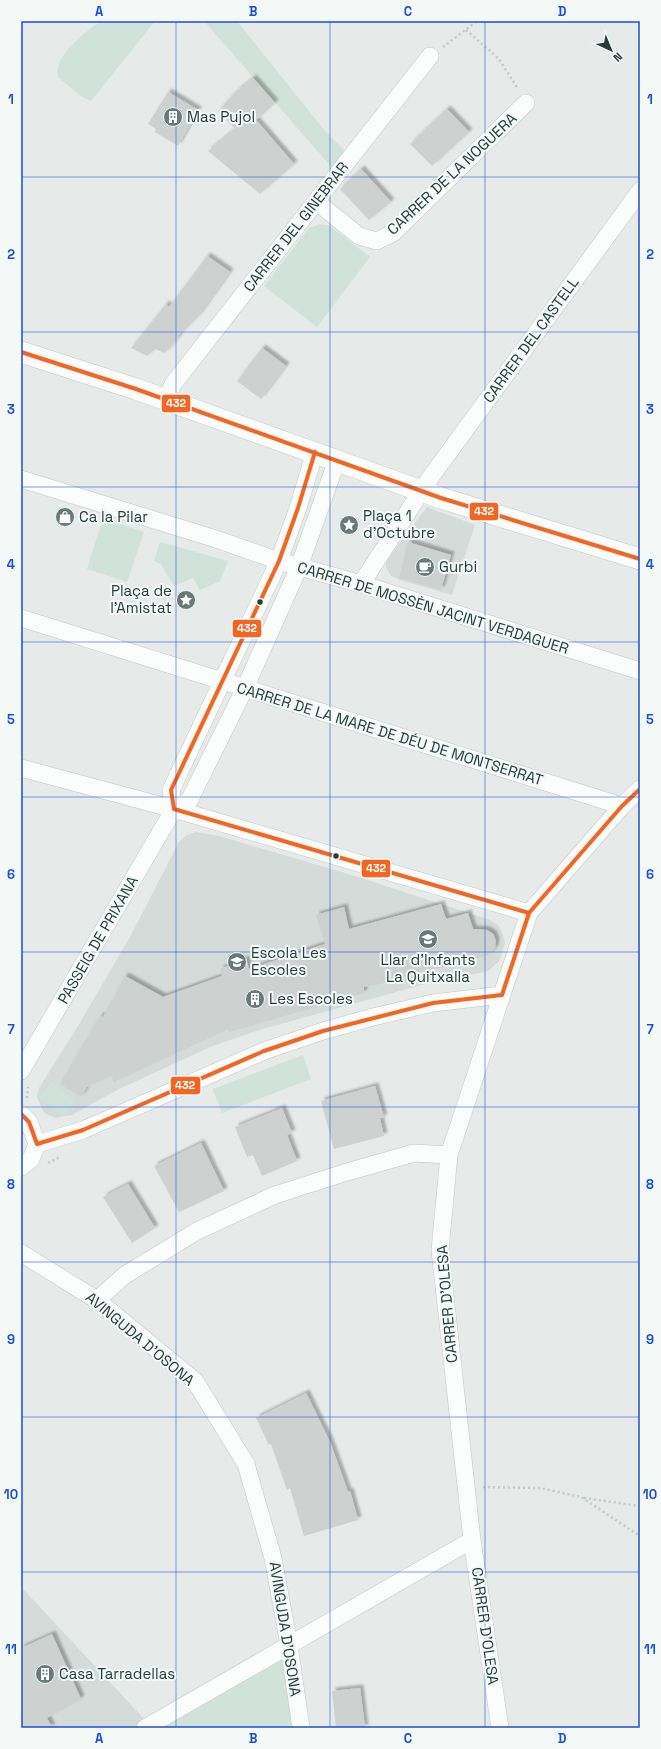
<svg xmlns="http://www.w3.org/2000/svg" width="661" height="1749" font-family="'Space Grotesk',sans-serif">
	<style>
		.built { fill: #d4dbd9 }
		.green { fill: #d0e2d9 }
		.building { fill: #cdd1d0; filter: url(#shadow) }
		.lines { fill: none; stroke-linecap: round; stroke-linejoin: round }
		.minor-casing { stroke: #c3c7c6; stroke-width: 18 }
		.tertiary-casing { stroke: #c3c7c6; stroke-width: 22 }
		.path { stroke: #c2cac9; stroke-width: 2.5; stroke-dasharray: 2 3; stroke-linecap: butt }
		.minor { stroke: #fbfcfc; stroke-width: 17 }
		.tertiary { stroke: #fbfcfc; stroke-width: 21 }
		.bus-1-casing { stroke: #f4f9f7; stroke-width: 7 }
		.bus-1 { stroke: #f26522; stroke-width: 4 }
		.grid { fill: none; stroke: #1d4ed8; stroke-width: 1; stroke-opacity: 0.55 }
		.bus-dot { fill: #243d3b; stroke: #f4f9f7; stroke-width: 1.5 }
		.labels { text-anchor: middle; stroke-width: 4; stroke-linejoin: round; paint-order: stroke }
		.poi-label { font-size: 15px; fill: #243d3b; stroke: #f4f9f7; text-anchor: start }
		.street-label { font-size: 15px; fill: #243d3b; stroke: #f4f9f7 }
		.line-badge { stroke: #f4f9f7; stroke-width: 1.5 }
		.badge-label { font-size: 11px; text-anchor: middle; font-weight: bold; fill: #fff }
		.neatline { fill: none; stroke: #1d4ed8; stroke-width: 1.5 }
		.grid-label { font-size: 13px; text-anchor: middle; font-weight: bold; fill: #1d4ed8 }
	</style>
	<defs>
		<filter id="shadow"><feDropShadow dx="3.5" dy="-3.5" stdDeviation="1" flood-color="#0004"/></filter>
	</defs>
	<rect width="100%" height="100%" fill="#e6eae9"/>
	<path class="built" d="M427,507L475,525L452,595L400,580L391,576L386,567V561Z
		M196,832L219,836L355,876L490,920L499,926L503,935L505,943L499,961L488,971L425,984L259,1030L210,1047L117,1090L72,1115L55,1118L44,1113L37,1097L39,1088L78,1026L130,937L179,842L187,835Z
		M21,1587L39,1606L146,1721L134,1728H21Z"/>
	<path class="green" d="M102,21H155L91,101L82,97L58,77C58,74 57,71 58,68C60,52 89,28 102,21Z
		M204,21H237L325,131L348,154L334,170Z
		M320,224L330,226L370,257L317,327L264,286L309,228Z
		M103,518L144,532L127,582L87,569Z
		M160,542L228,561L220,581L200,590L193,578L174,586L161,564L154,561Z
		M303,1055L311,1079L222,1113L213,1089Z
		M51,1082L75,1101L64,1116L39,1098Z
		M288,1643L300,1728H142Z"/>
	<path class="building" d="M253,78L275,103L256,120L294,164L260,194L208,151L235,129L218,111L238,90Z
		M168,92L198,110L178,146L155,132L156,129L148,124Z
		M447,109L469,132L432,166L410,144Z
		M361,169L391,202L369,220L340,189Z
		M207,256L230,272L199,315L178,336L179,337L165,353L155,349L147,356L131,348L166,304L169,307Z
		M262,348L286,366L261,399L237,381Z
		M408,542L451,555L441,590L399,578Z
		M441,904L446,919L468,913L473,929L487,930L493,934L496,941L495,948L489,955L419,973L404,982H390L364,987V993L229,1032L228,1029L114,1082L111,1076L87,1087L81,1097L60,1084L100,1016L103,1017L125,976L163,997L222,976L220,969L246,959L249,969L325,944L316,915L344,907L349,929Z
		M375,1086L384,1118H380L384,1136L334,1149L321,1101Z
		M282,1108L292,1133L287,1135L297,1161L262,1176L253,1155L247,1157L235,1127Z
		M201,1143L224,1191L179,1212L154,1166Z
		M128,1184L155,1228L132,1243L103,1197Z
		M306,1393L330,1442L348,1492L350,1491L358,1520L304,1536L290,1488L287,1490L271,1444L269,1445L256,1418Z
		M52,1634L81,1699L47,1718L52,1728H21V1648Z
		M360,1688L365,1728H336L332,1691Z"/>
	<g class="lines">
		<g class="minor-casing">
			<path id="minor" d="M317,202L359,236L377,241L393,233L526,103
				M166,399L173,384L430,56
				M21,479L216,539L279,561L361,584L640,671
				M361,584L430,478L640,191
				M21,618L622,806
				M21,768L174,809L529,913
				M174,809L171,790L279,561L298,508L315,452
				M21,1071L174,809L189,801L245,688L299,567L337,460
				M21,1114L29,1122L37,1144L31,1159L21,1167
				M37,1144L83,1130L264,1051L323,1031L373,1017L433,1003L502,995
				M21,1253L97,1300L195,1381L246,1464L273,1558L289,1645L301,1728
				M97,1300L125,1275L197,1231L275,1195L347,1172L414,1153L449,1155
				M145,1728L472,1540
				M500,1728L472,1540L440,1250L449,1155L529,913L622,806L640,789"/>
		</g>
		<g class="tertiary-casing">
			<path id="tertiary" d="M21,352L136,389L441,498L640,559"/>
		</g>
		<path class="path" d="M466,30L499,59L518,89
			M443,47L477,21
			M27,1098L28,1087
			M48,1163L60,1157
			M483,1487L540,1488L581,1497L640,1536
			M584,1498L640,1506"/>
		<use href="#minor" class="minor"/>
		<use href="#tertiary" class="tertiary"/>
		<g class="bus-1-casing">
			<path id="bus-1" d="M21,352L136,389L441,498L640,559
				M315,452L298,508L279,561L171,790L174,809L529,913
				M21,1114L29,1122L37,1144L83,1130L264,1051L323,1031L433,1003L502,995L529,913L622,806L640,789"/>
		</g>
		<use href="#bus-1" class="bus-1"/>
	</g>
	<path class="grid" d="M176,21V1728M330,21V1728M485,21V1728M21,177H640M21,332H640M21,487H640M21,642H640M21,797H640M21,952H640M21,1107H640M21,1262H640M21,1417H640M21,1572H640"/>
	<defs>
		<g id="building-disc" transform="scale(1)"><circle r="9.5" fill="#687a78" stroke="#f4f9f7"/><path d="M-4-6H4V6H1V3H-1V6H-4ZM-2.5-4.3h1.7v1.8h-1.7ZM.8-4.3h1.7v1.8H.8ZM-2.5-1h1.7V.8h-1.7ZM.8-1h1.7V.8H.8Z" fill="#fff"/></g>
		<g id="shop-disc" transform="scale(1)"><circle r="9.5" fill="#687a78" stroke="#f4f9f7"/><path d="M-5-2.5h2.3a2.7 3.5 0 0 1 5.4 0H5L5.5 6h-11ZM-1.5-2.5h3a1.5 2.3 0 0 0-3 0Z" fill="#fff"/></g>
		<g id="sight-disc" transform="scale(1)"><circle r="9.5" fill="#687a78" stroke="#f4f9f7"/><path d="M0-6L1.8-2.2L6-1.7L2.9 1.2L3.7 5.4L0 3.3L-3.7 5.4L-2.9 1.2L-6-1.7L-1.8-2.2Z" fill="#fff"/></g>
		<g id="cafe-disc" transform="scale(1)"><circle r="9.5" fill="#687a78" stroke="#f4f9f7"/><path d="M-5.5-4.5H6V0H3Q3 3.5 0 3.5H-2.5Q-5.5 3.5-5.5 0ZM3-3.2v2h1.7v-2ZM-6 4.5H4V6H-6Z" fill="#fff"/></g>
		<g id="school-disc" transform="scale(1)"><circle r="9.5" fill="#687a78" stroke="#f4f9f7"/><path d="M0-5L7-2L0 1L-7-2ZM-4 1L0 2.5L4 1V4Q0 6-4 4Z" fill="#fff"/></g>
	</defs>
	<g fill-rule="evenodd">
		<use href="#building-disc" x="173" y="117"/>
		<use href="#shop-disc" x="65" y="517"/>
		<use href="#sight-disc" x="349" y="525"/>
		<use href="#cafe-disc" x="425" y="567"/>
		<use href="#sight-disc" x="186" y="600"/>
		<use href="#school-disc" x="428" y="939"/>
		<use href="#school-disc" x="237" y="962"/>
		<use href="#building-disc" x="255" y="999"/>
		<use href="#building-disc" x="45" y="1674"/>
	</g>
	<g class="bus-dot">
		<circle cx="260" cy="602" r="3.5"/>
		<circle cx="336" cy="856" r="3.5"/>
	</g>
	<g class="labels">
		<g class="poi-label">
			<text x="187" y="122">Mas Pujol</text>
			<text x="363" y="521">Plaça 1<tspan x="363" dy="17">d'Octubre</tspan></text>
			<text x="79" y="522">Ca la Pilar</text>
			<text x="439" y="572">Gurbi</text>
			<text x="172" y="596" text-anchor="end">Plaça de<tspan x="172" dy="17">l'Amistat</tspan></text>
			<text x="251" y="958">Escola Les<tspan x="251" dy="17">Escoles</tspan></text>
			<text x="428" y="965" text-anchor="middle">Llar d'Infants<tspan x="428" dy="17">La Quitxalla</tspan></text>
			<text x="269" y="1004">Les Escoles</text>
			<text x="59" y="1679">Casa Tarradellas</text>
		</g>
		<g class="street-label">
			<text transform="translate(452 174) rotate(-43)" y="5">CARRER DE LA NOGUERA</text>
			<text transform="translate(296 227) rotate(-52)" y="5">CARRER DEL GINEBRAR</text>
			<text transform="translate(531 340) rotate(-54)" y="5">CARRER DEL CASTELL</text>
			<text transform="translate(433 608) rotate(17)" y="5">CARRER DE MOSSÈN JACINT VERDAGUER</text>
			<text transform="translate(390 734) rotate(17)" y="5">CARRER DE LA MARE DE DÉU DE MONTSERRAT</text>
			<text transform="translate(98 940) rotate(-60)" y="5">PASSEIG DE PRIXANA</text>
			<text transform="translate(447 1304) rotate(-95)" y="5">CARRER D'OLESA</text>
			<text transform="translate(140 1339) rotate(40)" y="5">AVINGUDA D'OSONA</text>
			<text transform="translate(485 1626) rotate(82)" y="5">CARRER D'OLESA</text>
			<text transform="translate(285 1629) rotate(81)" y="5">AVINGUDA D'OSONA</text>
		</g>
	</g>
	<g class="line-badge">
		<rect x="161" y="394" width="30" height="19" rx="4" fill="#f26522"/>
		<rect x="469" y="502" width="30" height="19" rx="4" fill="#f26522"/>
		<rect x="232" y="619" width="30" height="19" rx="4" fill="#f26522"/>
		<rect x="361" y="859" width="30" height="19" rx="4" fill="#f26522"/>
		<rect x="170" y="1076" width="31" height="19" rx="4" fill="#f26522"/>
	</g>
	<g class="badge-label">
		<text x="176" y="407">432</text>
		<text x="484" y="515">432</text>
		<text x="247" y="632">432</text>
		<text x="376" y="872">432</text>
		<text x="185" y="1089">432</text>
	</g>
	<rect width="661" height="1749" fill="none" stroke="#f4f9f7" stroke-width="44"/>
	<g transform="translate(611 50) rotate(136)" stroke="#f4f9f7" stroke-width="3" paint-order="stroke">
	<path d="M0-3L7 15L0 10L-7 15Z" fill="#243d3b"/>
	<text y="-6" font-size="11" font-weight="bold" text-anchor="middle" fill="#243d3b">N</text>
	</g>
	<rect x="22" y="22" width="617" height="1705" class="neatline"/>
	<g class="grid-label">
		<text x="99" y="16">A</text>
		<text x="253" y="16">B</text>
		<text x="408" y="16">C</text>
		<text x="562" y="16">D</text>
		<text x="11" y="104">1</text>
		<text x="650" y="104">1</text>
		<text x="11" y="259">2</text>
		<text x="650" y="259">2</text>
		<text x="11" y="414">3</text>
		<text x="650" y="414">3</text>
		<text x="11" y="569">4</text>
		<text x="650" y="569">4</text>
		<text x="11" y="724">5</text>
		<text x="650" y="724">5</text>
		<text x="11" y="879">6</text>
		<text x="650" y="879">6</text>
		<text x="11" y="1034">7</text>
		<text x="650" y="1034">7</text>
		<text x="11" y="1189">8</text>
		<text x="650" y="1189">8</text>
		<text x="11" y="1344">9</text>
		<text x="650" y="1344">9</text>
		<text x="11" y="1499">10</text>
		<text x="650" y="1499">10</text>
		<text x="11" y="1654">11</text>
		<text x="650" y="1654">11</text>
		<text x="99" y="1743">A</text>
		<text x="253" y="1743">B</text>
		<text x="408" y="1743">C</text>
		<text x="562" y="1743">D</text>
	</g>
</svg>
